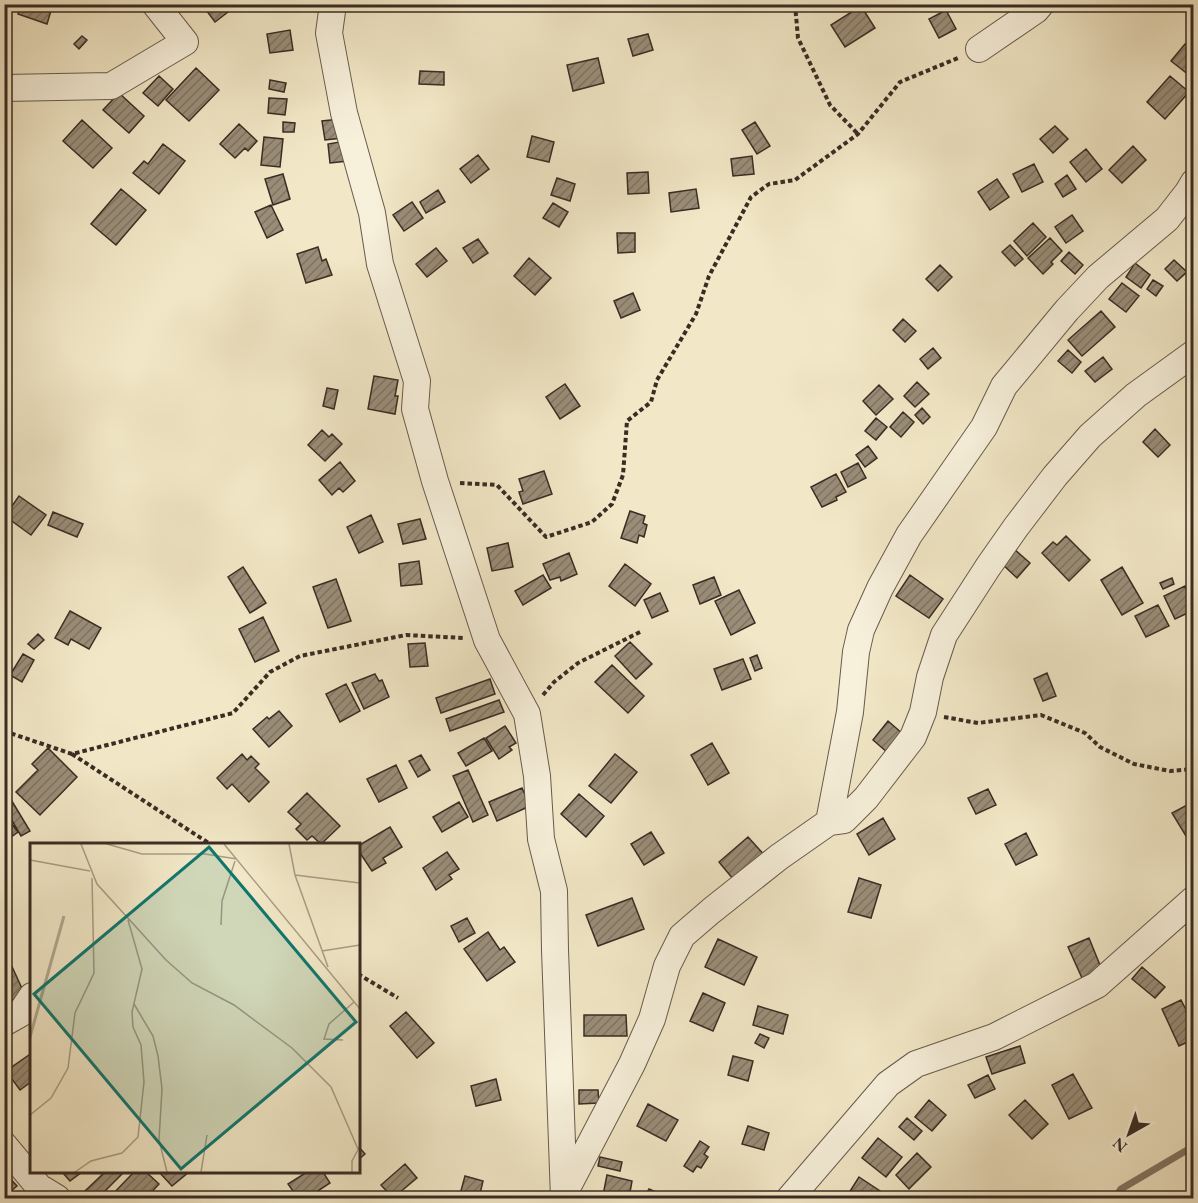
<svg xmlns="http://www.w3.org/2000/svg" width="1198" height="1203" font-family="'EB Garamond',serif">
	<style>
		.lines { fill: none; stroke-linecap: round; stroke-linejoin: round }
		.stream { stroke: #837665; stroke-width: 7 }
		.building { fill: url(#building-hatch); stroke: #3a2c24; stroke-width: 1.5 }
		.minor-casing { stroke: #685b4d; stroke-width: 28 }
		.path { stroke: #3a2c24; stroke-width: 4; stroke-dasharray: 4.5 3; stroke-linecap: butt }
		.minor { stroke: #f7f0db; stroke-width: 26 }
		.inset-river { fill: none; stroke: #b3a890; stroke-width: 3 }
		.inset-road { fill: none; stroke: #a89d86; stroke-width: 1.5 }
		.view { fill: #0f766e; fill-opacity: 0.15; stroke: #0f766e; stroke-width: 3 }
		.inset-edge { fill: none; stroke: #3a2c24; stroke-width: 3 }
	</style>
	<defs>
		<pattern id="building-hatch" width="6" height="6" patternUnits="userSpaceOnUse" patternTransform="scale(1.5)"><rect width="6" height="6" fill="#9a8e79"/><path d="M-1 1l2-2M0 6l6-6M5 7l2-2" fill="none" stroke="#7f7463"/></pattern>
	</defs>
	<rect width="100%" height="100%" fill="#f2e8c7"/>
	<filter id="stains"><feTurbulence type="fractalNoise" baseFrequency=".00333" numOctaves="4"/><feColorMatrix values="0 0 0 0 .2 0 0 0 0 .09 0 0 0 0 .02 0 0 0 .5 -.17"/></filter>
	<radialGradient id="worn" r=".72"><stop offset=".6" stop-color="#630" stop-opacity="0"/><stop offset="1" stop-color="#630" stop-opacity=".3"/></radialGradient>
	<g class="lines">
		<path class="stream" d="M1115,1198L1121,1189L1194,1146"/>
	</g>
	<path class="building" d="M21,4H53L47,24L18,14Z
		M206,4H230L233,8L215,22L203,6Z
		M861,6L875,28L845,47L831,25Z
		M946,10L956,29L939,38L929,19Z
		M290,30L293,50L270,53L267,34Z
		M648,34L653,50L633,56L628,39Z
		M82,36L87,40L79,49L74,44Z
		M1185,44L1194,51V79L1171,61Z
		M598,58L604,83L573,91L567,65Z
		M196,68L219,90L189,121L166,100Z
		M420,71L444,72V85L419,84Z
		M159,76L173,89L158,106L143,93Z
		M1170,76L1189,92L1165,119L1147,102Z
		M270,80L286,83L284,92L269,89Z
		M119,93L144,116L129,133L103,110Z
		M269,98L287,99L285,115L268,113Z
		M340,119L343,138L325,140L322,121Z
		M82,120L112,148L93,168L63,141Z
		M283,122L295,123L294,132H283Z
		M755,122L770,146L757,154L742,130Z
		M239,124L257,141L248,151L245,148L235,158L220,144Z
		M1055,126L1068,139L1053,153L1040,139Z
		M532,136L554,142L549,162L527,157Z
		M264,137L283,139L280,167L261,165Z
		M345,141L348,161L330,163L328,144Z
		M163,144L185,161L159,194L133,173L144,161L148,164Z
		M1133,146L1146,160L1122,183L1109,170Z
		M1086,149L1102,169L1086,182L1070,162Z
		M478,155L489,169L471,183L460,169Z
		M752,156L754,174L733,176L731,159Z
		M1034,164L1043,182L1022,192L1013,174Z
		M648,172L649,193L628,194L627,173Z
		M283,174L290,199L273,205L265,179Z
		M1067,175L1076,189L1063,197L1055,184Z
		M557,178L575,184L570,201L551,195Z
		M997,179L1009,197L990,210L978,192Z
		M121,189L146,210L116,245L91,224Z
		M696,189L699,208L671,212L669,193Z
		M438,190L445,202L426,213L420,202Z
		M412,202L423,218L404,231L393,215Z
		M553,203L568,212L559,227L543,218Z
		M271,205L283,230L267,238L255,212Z
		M1072,215L1083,231L1066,243L1055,227Z
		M1033,223L1046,237L1027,256L1014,241Z
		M617,233H635V252L618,253Z
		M1050,238L1062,251L1051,262L1053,264L1043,274L1028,258Z
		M478,239L488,253L473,263L463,248Z
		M1010,245L1023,259L1015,266L1002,252Z
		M318,247L322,261L326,259L332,275L306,283L297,254Z
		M436,248L447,261L427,277L416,264Z
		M1069,252L1083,265L1075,274L1061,261Z
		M529,258L551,278L535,295L514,276Z
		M1174,260L1187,272L1177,281L1165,269Z
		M1135,263L1150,275L1141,288L1126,277Z
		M940,265L952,277L938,291L926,279Z
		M1153,280L1163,286L1156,296L1147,289Z
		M1122,283L1139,296L1126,312L1109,299Z
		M633,293L640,310L621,318L614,301Z
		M1101,311L1115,327L1082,356L1068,340Z
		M903,319L916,331L905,342L893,330Z
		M933,348L941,358L928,369L920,359Z
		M1068,350L1081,362L1072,373L1058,361Z
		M1103,357L1112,369L1095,382L1085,371Z
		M374,376L398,380L395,396H398L395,414L368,409Z
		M917,382L929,394L915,407L904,396Z
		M565,384L580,406L560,419L546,397Z
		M879,385L893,399L876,415L863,401Z
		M327,388L338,390L334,409L323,406Z
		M922,408L930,417L923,424L915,415Z
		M903,412L914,422L901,437L890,427Z
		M876,418L887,427L876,440L865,431Z
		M1155,429L1170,445L1158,457L1143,442Z
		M322,430L329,437L332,434L342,444L325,461L308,445Z
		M868,446L877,458L865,467L856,455Z
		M340,462L355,481L343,492L339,488L332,495L319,480Z
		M858,463L866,478L848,487L841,472Z
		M544,471L552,494L523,504L519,492L523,491L519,479Z
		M836,474L846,492L836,497L837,500L822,507L811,487Z
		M19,496L46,515L31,535L5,516Z
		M630,511L645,516L643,523L647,525L644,537L639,535L637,543L621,538Z
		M53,512L83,524L77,537L48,525Z
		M371,515L383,542L359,553L347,527Z
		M420,519L426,539L403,544L398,524Z
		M1066,536L1090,560L1069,581L1042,553L1053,542L1057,545Z
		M508,543L513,567L492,571L487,548Z
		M1014,549L1030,563L1017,578L1001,563Z
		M569,553L577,574L561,581L560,577L550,580L543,564Z
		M419,561L422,584L401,586L399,564Z
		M625,564L651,584L635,606L609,586Z
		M243,567L266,603L250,613L228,577Z
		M1122,567L1143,603L1122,615L1101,580Z
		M543,575L551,588L523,605L515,591Z
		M910,575L943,599L929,618L896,596Z
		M714,577L721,595L700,604L693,585Z
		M1172,578L1174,584L1163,589L1160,583Z
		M336,579L351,621L328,628L313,587Z
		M1185,586L1194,605V610L1175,619L1164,596Z
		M739,590L755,623L731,635L715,601Z
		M660,593L668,611L652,618L644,600Z
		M1158,605L1169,626L1146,637L1135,616Z
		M70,611L101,628L89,649L71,639L68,645L55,638Z
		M263,617L279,651L255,662L239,629Z
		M38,634L44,640L34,649L28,644Z
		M630,642L652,664L636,679L615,656Z
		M425,643L428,666L410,667L408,644Z
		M23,654L34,660L22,682L10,675Z
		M757,655L762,668L755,671L750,658Z
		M743,659L751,679L722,690L714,669Z
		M612,665L644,696L628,713L595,682Z
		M1047,673L1056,696L1043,701L1034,679Z
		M375,674L379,681L382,680L389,697L364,709L352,683Z
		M490,679L495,694L441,713L436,698Z
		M346,684L360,711L340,722L326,694Z
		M499,700L504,712L450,731L446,719Z
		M279,711L292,726L269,747L253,729L267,717L269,719Z
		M888,721L903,734L888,753L873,740Z
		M505,726L516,743L509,747L512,750L499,759L486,738Z
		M484,738L492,751L466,766L458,753Z
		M712,743L729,773L708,785L691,755Z
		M48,748L77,777L40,815L16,792L38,770L32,764Z
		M242,754L247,760L251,756L259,764L255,768L269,782L249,802L232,784L227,789L217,778Z
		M615,754L637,772L611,803L589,786Z
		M421,755L430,770L418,777L409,761Z
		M396,765L407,788L379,802L367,779Z
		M468,770L488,815L473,822L453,776Z
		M4,788L30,831L21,836L4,807Z
		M522,788L530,806L497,821L489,802Z
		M988,789L996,805L976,814L968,798Z
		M307,793L340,826L321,844L312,836L307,840L296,829L301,824L288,812Z
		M579,794L604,816L586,837L561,814Z
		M459,802L468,817L442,832L433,817Z
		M1189,804L1194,811V832L1186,836L1172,813Z
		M4,814L18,832L4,842Z
		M883,818L895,839L869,855L857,834Z
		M390,827L402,847L383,858L386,863L372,871L358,850V846Z
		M651,832L664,853L644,865L631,844Z
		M1026,833L1037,855L1016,865L1005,844Z
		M748,837L768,859L738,885L719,862Z
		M447,852L459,869L449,875L452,879L436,890L423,868Z
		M859,878L881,885L871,918L848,912Z
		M632,898L644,929L598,946L586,915Z
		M467,918L475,933L459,942L451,926Z
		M488,932L500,950L504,947L515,962L487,981L464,949Z
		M1089,938L1102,970L1082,978L1068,947Z
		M718,939L757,957L744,985L705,967Z
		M4,949L25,995L8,1002L4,994Z
		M1142,967L1165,987L1155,998L1132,979Z
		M703,993L725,1003L713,1031L690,1021Z
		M1181,1000L1194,1025V1039L1179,1046L1162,1009Z
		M758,1006L788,1015L783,1034L753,1025Z
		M406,1012L434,1043L417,1058L390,1026Z
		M584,1015H626L627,1036H584Z
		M760,1034L769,1038L764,1048L755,1043Z
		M1020,1046L1025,1063L992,1074L986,1057Z
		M1194,1046V1060L1187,1051Z
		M32,1053V1081L20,1090L6,1071Z
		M733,1056L753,1061L748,1081L728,1075Z
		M1073,1074L1092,1108L1069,1119L1052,1085Z
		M988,1075L995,1089L975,1098L968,1085Z
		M496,1079L501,1100L476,1106L471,1086Z
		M579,1090H598L599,1103L579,1104Z
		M929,1100L946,1115L932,1131L915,1117Z
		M1025,1100L1048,1124L1032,1139L1009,1115Z
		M648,1104L678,1120L666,1141L637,1126Z
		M907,1118L922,1131L914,1140L899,1127Z
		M748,1126L769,1133L764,1150L742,1144Z
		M878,1138L902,1157L886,1177L862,1158Z
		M700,1141L709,1147L704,1154L708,1157L701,1168L697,1166L693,1172L684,1166Z
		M358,1146L365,1154L358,1160Z
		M917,1153L931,1167L909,1189L896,1175Z
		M600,1157L622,1162L620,1171L598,1166Z
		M405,1164L417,1178L393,1198L381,1185Z
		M4,1172L17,1186L4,1197Z
		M62,1172H82L70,1181Z
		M105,1172H122L123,1173L98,1198H93L85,1191Z
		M134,1172H146L159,1184L146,1198H112L110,1197Z
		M159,1172H189L172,1186Z
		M307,1172H323L330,1183L307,1198H298L288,1184Z
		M607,1175L632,1181L629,1198L603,1195Z
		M465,1176L483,1181L479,1198H459Z
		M859,1177L880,1191L875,1198H851L847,1196Z
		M649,1189L670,1198H644Z"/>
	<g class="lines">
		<g class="minor-casing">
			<path id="minor" d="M333,4L329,33L344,113L372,213L380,264L417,381L415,409L435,481L487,640L527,714L537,776L541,839L554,891L555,950L564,1198
				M979,49L1036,10L1041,4
				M4,88L111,86L185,42L155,4
				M829,822L850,712L856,652L861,630L880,588L909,535L984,427L1004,386L1067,310L1098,277L1167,219L1188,192L1194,182
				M4,1023L20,1014L32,996
				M4,1145L39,1187L57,1198
				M566,1190L632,1064L652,1019L667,966L682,936L711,911L779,857L829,822L844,820L866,798L913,737L923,712L930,677L944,635L988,567L1016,527L1055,476L1090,436L1136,395L1194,353
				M790,1198L888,1084L916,1064L994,1037L1097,985L1194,899"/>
		</g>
		<path class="path" d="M795,4L798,38L830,105L858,134
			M460,483L497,485L546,537L592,522L612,504L623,475L627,421L651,402L657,380L696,314L709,276L751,197L769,184L795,180L858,134L900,82L958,58
			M543,695L554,682L578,663L642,631
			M944,717L978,723L1041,715L1085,733L1100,747L1134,764L1170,771L1194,769
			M4,731L72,754L233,713L270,672L300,656L406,635L463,638
			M72,754L210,844
			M358,974L398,998"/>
		<use href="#minor" class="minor"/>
	</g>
	<g transform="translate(30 843)">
		<rect width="330" height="330" fill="#f2e8c7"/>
		<path class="inset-river" d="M0,194L34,73"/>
		<path class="inset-road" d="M51,1L67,41L136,117L162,140L204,162L262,205L301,244L328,306M77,1L112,11H175L207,16M194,1L330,166M259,1L265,32L298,124M0,17L60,28M265,32L330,40M191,82L192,58L205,18M292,108L330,102M104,161L123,193L128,213L132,246L129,297L137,329M313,197L294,196L299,181L324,159M0,272L21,255L38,225L45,170L64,130L62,35M45,329L61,318L92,310L108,294L114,239L111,202L103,184L102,169L112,126L98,77M171,329L177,292M322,329V318L330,303"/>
		<path class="view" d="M179,4L326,179L151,326L4,151Z"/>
		<rect width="330" height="330" class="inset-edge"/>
	</g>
	<rect width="1198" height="1203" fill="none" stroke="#f2e8c7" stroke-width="24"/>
	<rect x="6" y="6" width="1186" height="1191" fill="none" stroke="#3a2c24" stroke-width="3"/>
	<rect x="12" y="12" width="1174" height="1179" fill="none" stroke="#3a2c24" stroke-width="1.5"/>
	<g transform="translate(1129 1134) rotate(220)" stroke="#f7f0db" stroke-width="4.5" paint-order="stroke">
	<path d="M0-4.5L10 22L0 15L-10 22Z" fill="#3a2c24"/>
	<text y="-9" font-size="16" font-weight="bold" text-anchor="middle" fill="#3a2c24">N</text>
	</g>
	<rect width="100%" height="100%" filter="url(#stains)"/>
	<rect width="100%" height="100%" fill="url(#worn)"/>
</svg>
